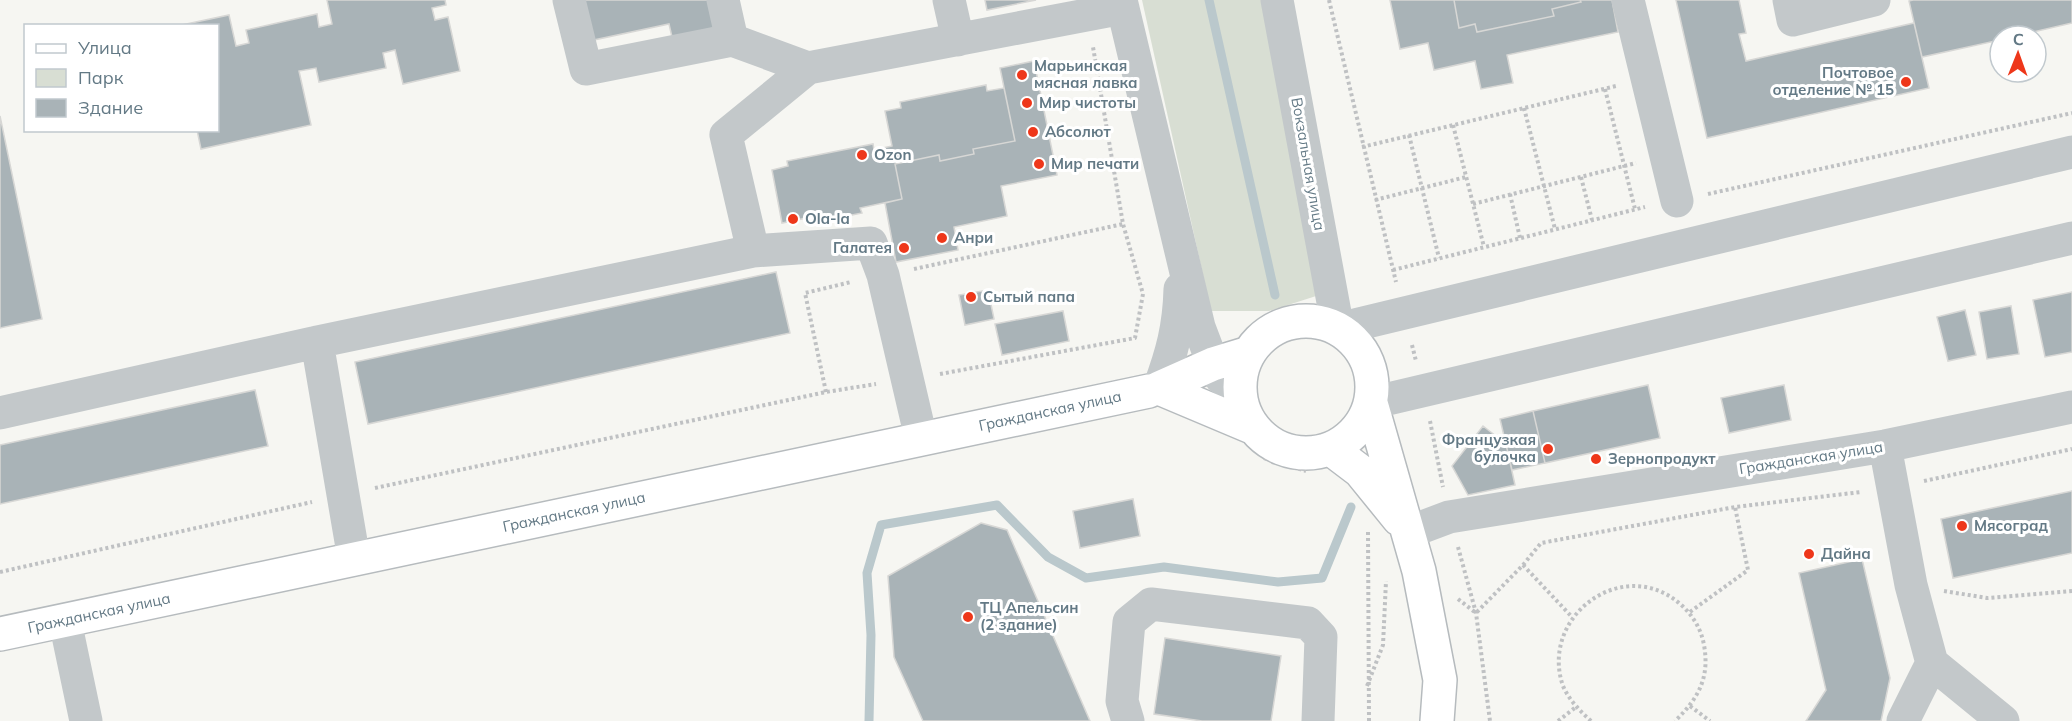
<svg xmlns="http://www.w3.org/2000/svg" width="2072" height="721" font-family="Mulish,sans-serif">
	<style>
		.green { fill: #d8ded3 }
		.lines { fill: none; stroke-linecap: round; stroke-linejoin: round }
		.stream { stroke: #bac8cc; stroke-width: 9 }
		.building { fill: #a9b3b7; stroke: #d7d7d5; stroke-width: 1.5 }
		.major-casing { stroke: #b6bbbe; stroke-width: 36 }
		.path { stroke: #bfc1c3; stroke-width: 4; stroke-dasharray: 3 3; stroke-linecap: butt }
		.minor { stroke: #c3c8ca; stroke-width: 33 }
		.major { stroke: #fff; stroke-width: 33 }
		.poi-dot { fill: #ee371a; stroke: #fff; stroke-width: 2 }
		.labels { text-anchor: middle; stroke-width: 6; stroke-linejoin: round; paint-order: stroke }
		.poi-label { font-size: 15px; font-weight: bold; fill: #637985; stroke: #fff; text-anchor: start }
		.street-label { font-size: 15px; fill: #637985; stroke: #fff }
	</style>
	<rect width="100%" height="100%" fill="#f6f6f2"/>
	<path class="green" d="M1142,0H1273L1338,289L1269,311H1211Z"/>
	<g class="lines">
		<path class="stream" d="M1209,0L1275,295
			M869,721L871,635L867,573L881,525L997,505L1048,557L1086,578L1164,567L1278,582L1322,578L1351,507"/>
	</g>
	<path class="building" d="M327,0H445L446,5L432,8L435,20L448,17L460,71L403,84L395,50L383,53L386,68L319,82L316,68L299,71L311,125L201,149L197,130H218V26H177L229,15L236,46L249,43L246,30L317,14L319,27L332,24Z
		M580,0H708L714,28L672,37L669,24L589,41Z
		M985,0H1036L987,10Z
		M1390,0H1454L1459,28L1475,24L1477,32L1554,16L1552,9L1581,2L1580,0H1612L1618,32L1507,55L1513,83L1481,89L1475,61L1434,70L1428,43L1400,49Z
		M1454,0H1580L1581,2L1552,9L1554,16L1477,32L1475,24L1459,28Z
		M1676,0H1739L1746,33L1739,34L1746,61L1914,23L1929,88L1707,138Z
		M1913,0H2072V23L2016,36H2000V40L1922,57L1909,1Z
		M1034,61L1057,175L1001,186L1007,216L954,227L958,250L896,262L885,203L902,199L895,164L939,155L940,161L974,154L973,149L1015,141L1000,68Z
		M986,85L987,91L1004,88L1015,141L973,149L974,154L940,161L939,155L895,164L902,199L860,208L862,213L827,220L826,214L782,223L772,170L788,166L787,161L873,144L874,150L892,146L885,111L901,108L900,102Z
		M0,116L42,319L0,328Z
		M776,272L790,333L368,424L355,362Z
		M988,290L994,319L965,325L959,295Z
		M2072,292V352L2045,357L2033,300Z
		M2011,306L2019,354L1987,359L1979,312Z
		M1965,310L1976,355L1948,361L1937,317Z
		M1063,311L1069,341L1002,355L995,324Z
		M1648,385L1660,438L1545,463L1533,411Z
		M1784,385L1791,420L1729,433L1721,398Z
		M255,390L268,446L0,504V445Z
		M1533,411L1545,463L1512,470L1500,419Z
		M1483,426L1506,444L1515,485L1468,495L1452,466Z
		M2072,491V553L1953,578L1941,519Z
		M1133,499L1140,536L1080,548L1073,511Z
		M981,523L1007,530L1090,721H923L894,657L888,576Z
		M1862,559L1890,678L1881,721H1806L1826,690L1799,573Z
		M1165,638L1281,656L1271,721H1202L1154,714Z"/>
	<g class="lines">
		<g class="major-casing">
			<path id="major" d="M1240 387a66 66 0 1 1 132 0a66 66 0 1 1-132 0Z
				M1159,388L1254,428
				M1159,388L1213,364L1249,353
				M1371,403L1419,571L1440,680L1437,721
				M1331,449L1360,471L1399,519
				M0,634L1149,391"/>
		</g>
		<path class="path" d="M1329,0L1396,282
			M1605,89L1635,209
			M1524,108L1555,229
			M1453,125L1484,247
			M1409,135L1439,258
			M1362,147L1616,86
			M1581,177L1592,220
			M1510,194L1520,238
			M1708,194L2072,113
			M1375,200L1466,177
			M1473,204L1636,163
			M914,269L1123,224
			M1393,270L1645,207
			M1412,345L1416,361
			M940,374L1135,338L1143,294L1123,224L1093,47
			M826,392L805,293L851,282
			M1430,421L1443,487
			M1264,458L1306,471
			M1924,481L2072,449
			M375,488L826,392L876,384
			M1368,532L1369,721
			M1458,547L1476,613L1490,721
			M1523,565L1572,617
			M0,572L312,502
			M1944,591L1987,598L2072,591
			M1458,599L1476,613L1523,565L1541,543L1735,507L1861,492
			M1690,612L1748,570L1735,507
			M1367,686L1383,645L1386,581
			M1690,706L1710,721
			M1558,721L1576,707
			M1591,721C1580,711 1569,700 1563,686C1539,617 1622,555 1679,603C1692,614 1701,628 1704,645C1710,678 1698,699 1675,721"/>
		<path class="minor" d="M569,0L586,69L732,40L808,68
			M723,0L732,40
			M949,0L958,40
			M1121,0L1199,327L1213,364L1221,378L1240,392
			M1277,0L1338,329L2072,152
			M1628,0L1677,201
			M1789,0L1793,20L1874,0
			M753,251L726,135L808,68L1123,8
			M317,342L354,559
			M1149,391L1159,388C1172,353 1179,327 1180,289
			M1371,403L2072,238
			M0,413L317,342L753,251L871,243L883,275L921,438
			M1885,446L1911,585L1932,663L1903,721
			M1409,532L1449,517L1885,446L2072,407
			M65,621L86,721
			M1932,663L2003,721
			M1128,721L1122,701L1129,622L1151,604L1308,623L1321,637L1318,721"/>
		<use href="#major" class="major"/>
	</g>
	<g class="poi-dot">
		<circle cx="1022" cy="75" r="6"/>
		<circle cx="1906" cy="82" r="6"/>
		<circle cx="1027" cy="103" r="6"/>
		<circle cx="1033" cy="132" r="6"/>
		<circle cx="862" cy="155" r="6"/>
		<circle cx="1039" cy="164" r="6"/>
		<circle cx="793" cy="219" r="6"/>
		<circle cx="942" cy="238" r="6"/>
		<circle cx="904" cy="248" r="6"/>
		<circle cx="971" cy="297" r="6"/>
		<circle cx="1548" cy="449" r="6"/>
		<circle cx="1596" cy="459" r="6"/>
		<circle cx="1962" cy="526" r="6"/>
		<circle cx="1809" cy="554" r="6"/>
		<circle cx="968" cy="617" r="6"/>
	</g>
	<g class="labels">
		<g class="poi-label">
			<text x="1034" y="71">Марьинская<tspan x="1034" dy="17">мясная лавка</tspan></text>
			<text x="1894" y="78" text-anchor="end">Почтовое<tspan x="1894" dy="17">отделение № 15</tspan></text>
			<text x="1039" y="108">Мир чистоты</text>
			<text x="1045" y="137">Абсолют</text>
			<text x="874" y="160">Ozon</text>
			<text x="1051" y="169">Мир печати</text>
			<text x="805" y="224">Ola-la</text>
			<text x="954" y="243">Анри</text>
			<text x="892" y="253" text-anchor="end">Галатея</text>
			<text x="983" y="302">Сытый папа</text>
			<text x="1536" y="445" text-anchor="end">Французкая<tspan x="1536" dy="17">булочка</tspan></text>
			<text x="1608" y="464">Зернопродукт</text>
			<text x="1974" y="531">Мясоград</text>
			<text x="1821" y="559">Дайна</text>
			<text x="980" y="613">ТЦ Апельсин<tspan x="980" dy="17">(2 здание)</tspan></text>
		</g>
		<g class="street-label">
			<text transform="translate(1308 164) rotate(80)" y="5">Вокзальная улица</text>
			<text transform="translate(1050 411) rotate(-12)" y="5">Гражданская улица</text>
			<text transform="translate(1811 458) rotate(-9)" y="5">Гражданская улица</text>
			<text transform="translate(574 512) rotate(-12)" y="5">Гражданская улица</text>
			<text transform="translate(99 613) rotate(-12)" y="5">Гражданская улица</text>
		</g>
	</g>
	<rect x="24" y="24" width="195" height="108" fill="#ffffff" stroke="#c1c9ce" stroke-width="1.5"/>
	<rect x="36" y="44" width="30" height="9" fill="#ffffff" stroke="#c1c9ce" stroke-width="1.5"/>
	<text x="78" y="54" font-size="18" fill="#637985">Улица</text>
	<rect x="36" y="69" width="30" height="18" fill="#d8ded3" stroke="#c1c9ce" stroke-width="1.5"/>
	<text x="78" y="84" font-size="18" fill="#637985">Парк</text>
	<rect x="36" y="99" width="30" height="18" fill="#a9b3b7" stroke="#c1c9ce" stroke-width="1.5"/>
	<text x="78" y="114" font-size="18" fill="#637985">Здание</text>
	<g transform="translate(2018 54) rotate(1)"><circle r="28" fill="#ffffff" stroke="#c1c9ce" stroke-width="1.5"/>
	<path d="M0-4.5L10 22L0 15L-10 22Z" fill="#ee371a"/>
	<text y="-9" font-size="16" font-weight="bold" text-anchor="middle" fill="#637985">С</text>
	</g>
</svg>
